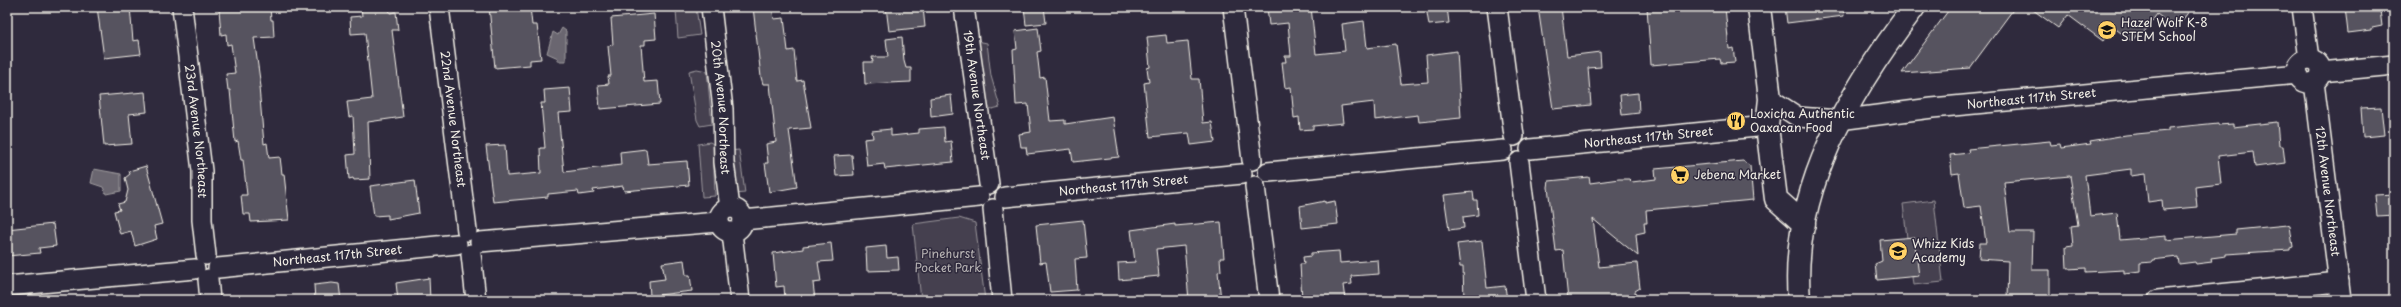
<svg xmlns="http://www.w3.org/2000/svg" width="2401" height="307" font-family="'Playpen Sans',sans-serif">
	<style>
		.green { fill: #454050; stroke: #9c989c }
		.water { fill: #6a6670; stroke: #a19ea0 }
		.building { fill: #56525f; stroke: #f4f1e8 }
		.lines { fill: none; stroke-linecap: round; stroke-linejoin: round }
		.street-casing { stroke: #f4f1e8; stroke-width: 22 }
		.secondary-casing { stroke: #f4f1e8; stroke-width: 25 }
		.street { stroke: #2f2a3d; stroke-width: 19 }
		.secondary { stroke: #2f2a3d; stroke-width: 22 }
		.labels { text-anchor: middle; stroke-width: 3; stroke-linejoin: round; paint-order: stroke }
		.poi-label { font-size: 12px; fill: #f4f1e8; stroke: #2f2a3d; text-anchor: start }
		.street-label { font-size: 12px; fill: #f4f1e8; stroke: #2f2a3d }
		.park-label { font-size: 12px; fill: #b7b3b3; stroke: #2f2a3d }
	</style>
	<rect width="100%" height="100%" fill="#2f2a3d"/>
	<filter id="ink" filterUnits="userSpaceOnUse"><feTurbulence type="fractalNoise" baseFrequency=".025" numOctaves="2"/><feDisplacementMap in="SourceGraphic" scale="8" xChannelSelector="R" yChannelSelector="G"/><feConvolveMatrix kernelMatrix="1 2 1 2 8 2 1 2 1" color-interpolation-filters="sRGB"/></filter>
	<g filter="url(#ink)">
		<path class="green" d="M696,8L700,35L678,38L676,10Z
			M977,41L987,43L991,76L1000,107L992,109L987,107Z
			M697,69L707,71L712,124L700,126L697,120L689,71Z
			M710,142L713,144L715,196L702,197L698,144Z
			M739,150L745,193L734,194L728,151Z
			M1934,200L1943,282L1913,285L1912,277L1918,276L1914,237L1907,238L1903,204Z
			M959,218L975,223L985,300H921L913,224Z"/>
		<path class="water" d="M562,28L566,31V61H558V58L547,53L553,32L558,35Z
			M94,169L121,174V191L106,194L103,187L91,183Z"/>
		<path class="building" d="M97,7H130L133,41L139,40L141,54L104,58Z
			M240,7H270L271,20H273L274,37L254,38L261,87H259L264,144L267,143L269,158L280,157L282,174H284L289,220L251,222L250,214H243L241,195H247L243,160H241L238,141L235,142L230,90H228L226,74L235,73L231,44L227,45L226,34L221,35L219,9Z
			M361,7H389L390,13L396,12L398,30H392L403,117L368,122L370,179L354,180L353,178L349,179L347,155L355,154L353,116L349,117L347,102L372,99L365,33L351,34L350,17L362,16Z
			M489,7H530L532,25H537L541,59L530,60V65L495,68Z
			M753,7H772L774,19L784,18L788,51L794,50L797,81L803,80L811,128L789,130L797,187L769,192L765,163H768L766,144L776,142L770,84H763L761,77Z
			M886,7H923L925,27L889,31Z
			M1024,7H1044L1046,23L1026,25Z
			M1267,7H1311L1316,54L1345,51L1342,24L1364,21L1367,48L1396,44L1401,84L1428,82L1426,55L1457,51L1461,118L1419,122L1418,115L1375,120L1374,102L1341,106L1343,123L1313,126V129L1300,130L1299,117L1294,118L1291,87L1285,88L1282,62H1286L1285,56H1291L1288,23L1269,25Z
			M1426,7H1447L1449,23L1429,25Z
			M1538,7H1561L1567,56L1600,52L1601,67L1588,68L1591,105L1553,109Z
			M1647,7H1725L1729,49L1733,48L1735,62L1721,63L1720,59L1651,65Z
			M1785,7H1843L1844,16L1787,23Z
			M1951,7H2015L1970,68L1902,73Z
			M2029,7H2192L2176,29L2157,14L2142,35L2138,33L2132,41L2113,27L2103,41L2068,15L2058,28Z
			M2345,7H2370V11L2380,10L2382,26L2372,28V30L2348,33Z
			M654,14L656,39L645,40V45H641L644,82L658,81L660,104L600,109L598,85L609,84L608,76H611L608,46L613,45L611,18Z
			M1038,28L1041,51L1037,52L1040,78L1045,77L1050,121L1065,120V124L1113,117L1119,157L1073,162L1071,149L1027,154L1026,147H1021L1019,134L1031,132L1028,104L1016,105L1013,50L1017,49L1015,31Z
			M1166,35L1167,43L1188,41L1192,79H1199L1203,123L1212,122L1215,142L1191,145L1189,133L1150,137L1144,83L1149,82L1147,68L1150,67L1147,37Z
			M902,37L904,61L906,68H911V82L865,84L864,62H873L872,57H888L886,39Z
			M570,88L572,112L558,113L564,172L621,165L620,152L646,149L648,164L687,161L689,185L624,191L623,186L593,190L594,193L579,195L578,191L548,194V197L493,202L486,146L505,145L507,176L541,173L540,148H545L541,103H545L544,90Z
			M145,92L147,112L129,114L132,144L104,146L99,96Z
			M1638,93L1639,113L1622,115L1620,95Z
			M951,95L953,114L931,117L930,98Z
			M2381,107L2384,135L2363,137L2361,108Z
			M2277,122L2279,146H2283L2285,163L2255,167L2253,152L2218,156L2221,184L2195,187L2197,207L2163,210L2162,200L2148,202L2145,174L2131,176V169L2085,175L2090,216L2117,213L2120,240L2166,236V240L2236,234V230L2287,225L2290,226L2293,247L2290,248V250L2226,254V256L2211,258L2212,262L2196,264L2195,262L2179,264L2178,257L2152,260V262L2140,263V271L2124,273V270L2086,272V268L2067,269L2066,247L2073,246L2071,226L2078,225L2070,176L2004,182L2010,232H2033L2032,270H2050V300H2007L2008,261L1979,259L1980,243H1986L1981,206L1964,208L1959,173L1952,174L1950,155L1969,153L1968,149L2050,141L2051,145L2060,144L2061,148L2091,144L2090,141L2126,135L2168,131V128L2218,123V125L2233,124V127Z
			M944,127L945,142L951,141L953,162L885,169L884,164L867,166L864,139L873,138L872,131L891,129V136L919,133V129Z
			M852,155L854,175L836,176L834,156Z
			M1743,161L1750,166L1753,200L1646,210L1647,223H1644L1645,232L1636,234L1638,256L1593,219L1599,267L1637,263L1640,288L1635,291L1636,300H1568L1563,250L1556,251L1548,187L1549,181L1589,177L1590,183L1619,179H1629L1632,182L1656,179L1655,169Z
			M146,166L162,224L154,226L157,239L135,246L131,231L120,234L114,211L120,210L118,204L125,202L128,190L125,178L130,174L129,171Z
			M415,180L419,213L388,219V215L374,216L370,186Z
			M1473,192L1474,200H1477L1478,215L1463,217L1464,228L1449,230L1444,195Z
			M2394,194V215L2377,216L2375,195Z
			M1325,201V203L1335,201L1338,224L1302,228L1300,206Z
			M1083,220L1087,258L1075,259L1077,290L1050,292L1046,262L1040,263L1036,225Z
			M1221,222L1224,258H1220L1221,271L1218,272L1221,300H1189L1184,246L1156,249L1159,276L1119,280L1118,263L1135,262L1131,230L1175,224V226Z
			M53,224L56,246L39,248L40,253L7,256V229Z
			M1914,237L1919,276L1877,280L1875,264L1882,261L1880,240Z
			M1482,241L1487,288L1505,286L1507,300H1464L1463,267H1460L1457,244Z
			M831,243L833,261L818,262L821,282L813,283L815,300H785L784,286L776,287L773,253L803,249V246Z
			M886,246L887,258L898,257L899,270L867,271L866,248Z
			M1339,251L1340,263L1378,260L1379,274L1351,276L1352,284L1343,285L1345,300H1302L1300,264H1304L1303,257L1311,256V253Z
			M684,260L686,275H690L692,291L650,296L649,281L665,279L662,263Z
			M429,278L430,300H398L396,283Z
			M332,283L339,284L341,300H315L314,285Z"/>
		<g class="lines">
			<g class="street-casing">
				<g id="street">
					<path id="s1" d="M182,7L202,171V220L206,255"/>
					<path id="s2" d="M439,7L467,231"/>
					<path id="s3" d="M711,7L723,109L724,162L730,208"/>
					<path id="s4" d="M964,7L989,184"/>
					<path d="M1233,7L1252,160"/>
					<path d="M1497,7L1514,136"/>
					<path d="M2302,7L2309,59"/>
					<circle cx="2309" cy="71" r="12"/>
					<path d="M2321,72L2394,65"/>
					<path id="s5" d="M2314,82L2341,300"/>
					<path id="s6" d="M1770,99L1798,117L1839,120L1932,108L2298,74"/>
					<path id="s7" d="M1530,149L1767,126"/>
					<path d="M1519,162L1536,300"/>
					<path d="M1268,172L1503,150"/>
					<path d="M1255,186L1269,300"/>
					<path id="s8" d="M1005,197L1242,174"/>
					<circle cx="731" cy="220" r="12"/>
					<path d="M993,209L1002,300"/>
					<path d="M743,220L979,197"/>
					<path d="M732,233L740,300"/>
					<path d="M480,242L718,222"/>
					<path d="M471,254L476,300"/>
					<path id="s9" d="M218,268L457,244"/>
					<path d="M208,279L210,300"/>
					<path d="M7,286L195,269"/>
					<path d="M2158,300L2339,282"/>
				</g>
			</g>
			<g class="secondary-casing">
				<path id="secondary" d="M1759,7L1770,99L1767,126L1776,199L1804,224
					M1799,300C1790,190 1850,91 1914,7"/>
			</g>
			<use href="#street" class="street"/>
			<use href="#secondary" class="secondary"/>
		</g>
	</g>
	<defs>
		<g id="school-disc" transform="scale(1)"><circle r="9.5" fill="#ffd166" stroke="#2f2a3d"/><path d="M0-5L7-2L0 1L-7-2ZM-4 1L0 2.5L4 1V4Q0 6-4 4Z" fill="#111"/></g>
		<g id="restaurant-disc" transform="scale(1)"><circle r="9.5" fill="#ffd166" stroke="#2f2a3d"/><path d="M-5-6h1v4h1v-4h1v4h1v-4h1v5L-1.5 .5V6h-2V.5L-5-1ZM5-6V6H3V1.5H1.5Q1.5-4 5-6Z" fill="#111"/></g>
		<g id="supermarket-disc" transform="scale(1)"><circle r="9.5" fill="#ffd166" stroke="#2f2a3d"/><path d="M-6-5.5h2.5l.6 2H6L4.5 2H-2.5L-4.4-4H-6ZM-1.5 3.2a1.3 1.3 0 1 0 .1 0ZM3 3.2a1.3 1.3 0 1 0 .1 0Z" fill="#111"/></g>
	</defs>
	<g fill-rule="evenodd">
		<use href="#school-disc" x="2107" y="30"/>
		<use href="#restaurant-disc" x="1736" y="121"/>
		<use href="#supermarket-disc" x="1680" y="175"/>
		<use href="#school-disc" x="1898" y="251"/>
	</g>
	<g class="labels">
		<g class="poi-label">
			<text x="2121" y="27">Hazel Wolf K-8<tspan x="2121" dy="14">STEM School</tspan></text>
			<text x="1750" y="118">Loxicha Authentic<tspan x="1750" dy="14">Oaxacan Food</tspan></text>
			<text x="1694" y="179">Jebena Market</text>
			<text x="1912" y="248">Whizz Kids<tspan x="1912" dy="14">Academy</tspan></text>
		</g>
		<g class="street-label">
			<text dy="4" stroke="none"><textPath href="#s4" startOffset="89">19th Avenue Northeast</textPath></text>
			<text dy="4" stroke="none"><textPath href="#s6" startOffset="268">Northeast 117th Street</textPath></text>
			<text dy="4" stroke="none"><textPath href="#s3" startOffset="101">20th Avenue Northeast</textPath></text>
			<text dy="4" stroke="none"><textPath href="#s2" startOffset="113">22nd Avenue Northeast</textPath></text>
			<text dy="4" stroke="none"><textPath href="#s1" startOffset="125">23rd Avenue Northeast</textPath></text>
			<text dy="4" stroke="none"><textPath href="#s7" startOffset="119">Northeast 117th Street</textPath></text>
			<text dy="4" stroke="none"><textPath href="#s8" startOffset="119">Northeast 117th Street</textPath></text>
			<text dy="4" stroke="none"><textPath href="#s5" startOffset="110">12th Avenue Northeast</textPath></text>
			<text dy="4" stroke="none"><textPath href="#s9" startOffset="120">Northeast 117th Street</textPath></text>
		</g>
		<g class="park-label">
			<text x="948" y="258">Pinehurst<tspan x="948" dy="14">Pocket Park</tspan></text>
		</g>
	</g>
	<rect width="2401" height="307" fill="none" stroke="#2f2a3d" stroke-width="24"/>
	<rect x="12" y="12" width="2377" height="283" fill="none" stroke="#f4f1e8" stroke-width="1.5" filter="url(#ink)"/>
</svg>
